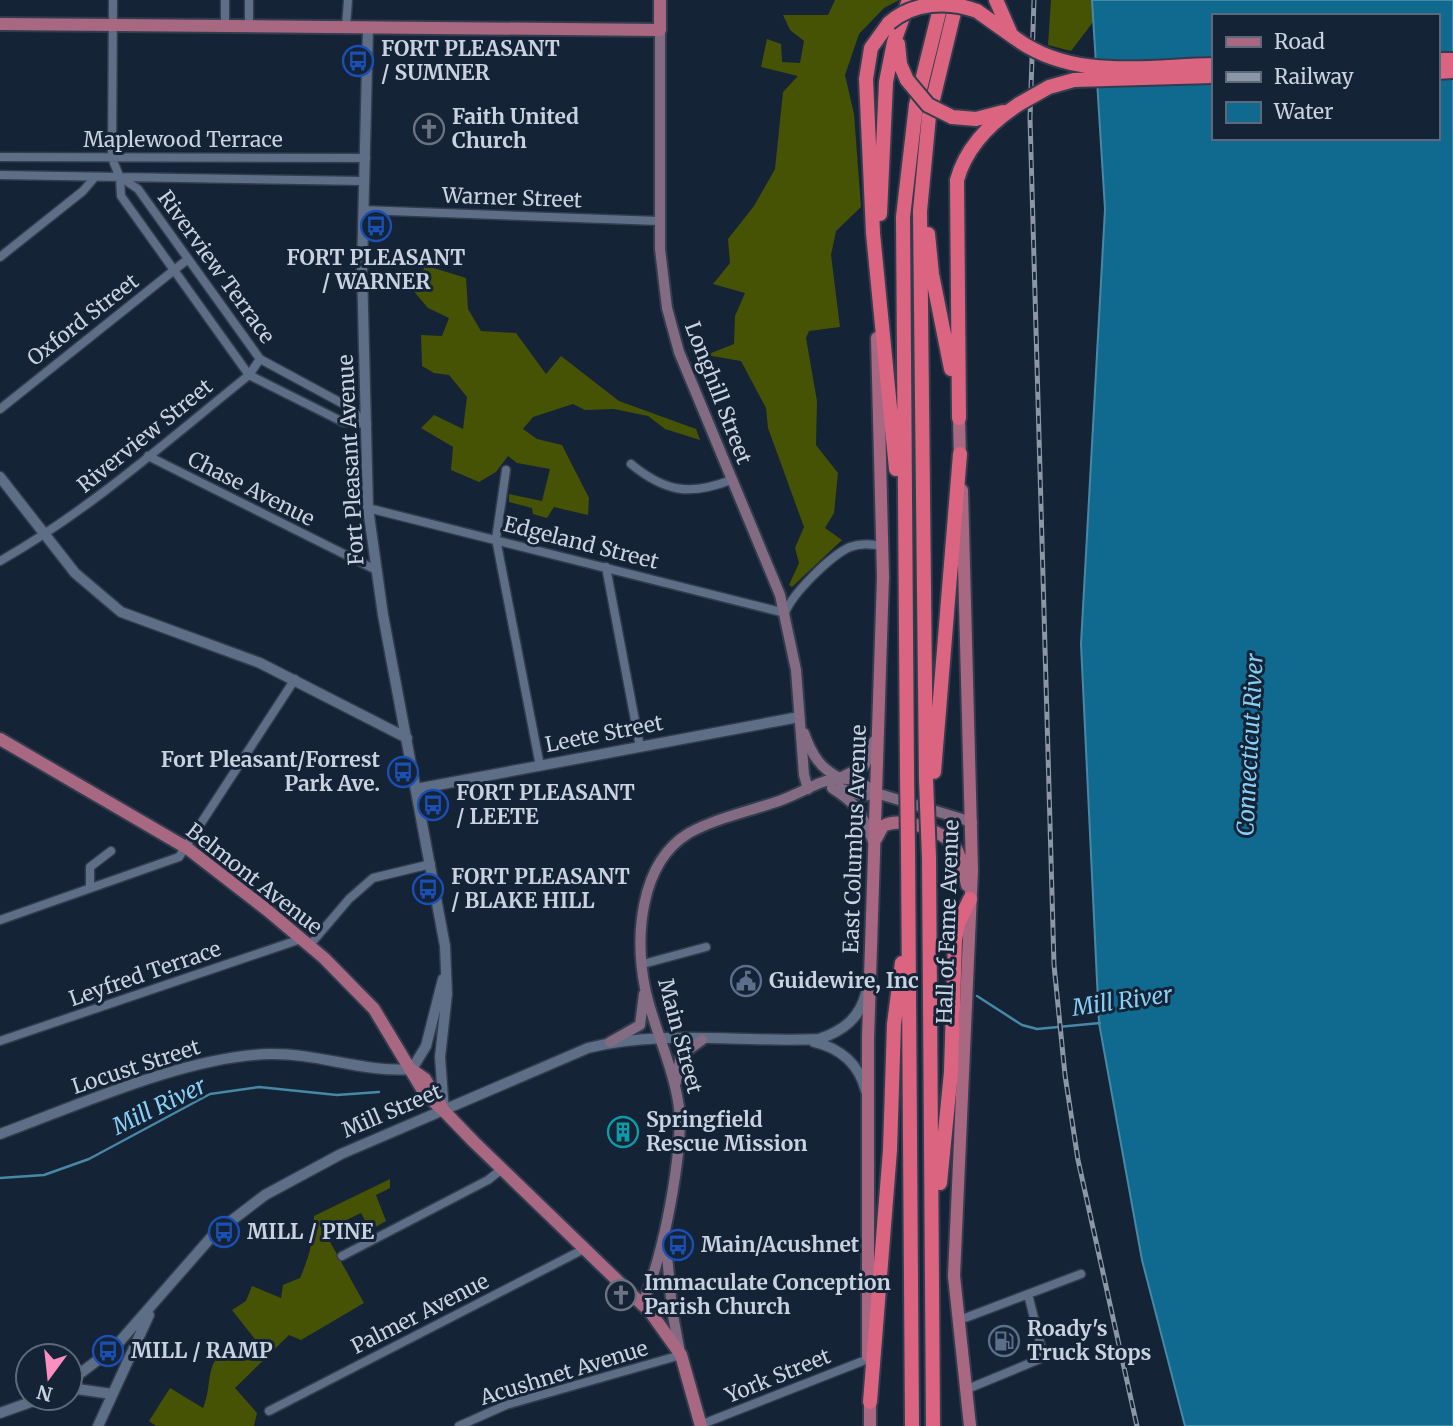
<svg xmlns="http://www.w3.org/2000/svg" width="1453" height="1426" font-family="Merriweather,serif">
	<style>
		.forest { fill: #465304 }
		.water { fill: #10698e; stroke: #4788a7; stroke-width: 2; fill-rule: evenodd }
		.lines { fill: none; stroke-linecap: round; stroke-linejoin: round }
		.stream { stroke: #4788a7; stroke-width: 2.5 }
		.minor-casing { stroke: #323c4d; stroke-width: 11 }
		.tertiary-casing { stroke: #323c4d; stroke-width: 13 }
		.secondary-casing { stroke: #323c4d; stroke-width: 14 }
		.primary-casing { stroke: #323c4d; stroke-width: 16 }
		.motorway-casing { stroke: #323c4d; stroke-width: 18 }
		.minor { stroke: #5d6e86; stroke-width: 8 }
		.tertiary { stroke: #5d6e86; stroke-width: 10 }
		.secondary { stroke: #836b84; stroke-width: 10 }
		.primary { stroke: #a96882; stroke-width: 12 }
		.motorway { stroke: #db6480; stroke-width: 14 }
		.rail-casing { stroke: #8b96a6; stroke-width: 5 }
		.rail { stroke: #152337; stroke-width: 2.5; stroke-dasharray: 8; stroke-linecap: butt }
		.motorway-bridge-casing { stroke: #323c4d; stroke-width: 18; stroke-linecap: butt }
		.motorway-bridge { stroke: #db6480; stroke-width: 14 }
		.labels { text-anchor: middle; stroke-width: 6; stroke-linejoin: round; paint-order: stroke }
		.poi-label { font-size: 21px; font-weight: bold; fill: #c8d2e0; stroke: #152337; text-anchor: start }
		.street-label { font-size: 21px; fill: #c8d2e0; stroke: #152337 }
		.water-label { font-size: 23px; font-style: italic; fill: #87cff5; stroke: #152337 }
	</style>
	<rect width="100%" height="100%" fill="#152337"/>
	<path class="forest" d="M835,0H899L884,8L859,34L845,75L854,114L861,207L836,231L831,255L840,327L809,331L806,338L817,401L816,445L838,473L834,513L825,528L842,540L792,587L789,585L799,563L795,548L804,527L768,428L766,408L741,361L706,355L734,344L735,316L745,293L713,284L730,263L728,239L754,206L775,169L783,92L798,76L761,67L767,39L781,44L782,62L800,63L804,41L790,30L783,15H828Z
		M1051,0H1092L1093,22L1071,51L1048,45Z
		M424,265L466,278L468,309L481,331L516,333L546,374L561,356L619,401L696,429L700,440L665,429L648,416L614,409L585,410L573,404L533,417L523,429L537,439L562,445L589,498L588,515L554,507L547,518L533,514L532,508L509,502V494L542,501L550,469L517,463L508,456L496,472L479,482L451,470L453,447L421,428L434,415L463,429L467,397L449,375L434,373L422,366L421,335L442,336L449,318L428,308L411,288L422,283Z
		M390,1179V1188L376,1195L386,1221L370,1230L361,1213L328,1229L329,1240L364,1303L301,1340L289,1335L235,1388L257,1413L254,1426H156L149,1421L170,1388L203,1408C213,1385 204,1365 225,1350L239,1361L258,1343L232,1310L246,1301L252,1286L281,1298L283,1285L300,1278C309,1258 314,1239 314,1216Z"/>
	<path class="water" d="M1092,0H1453V1426H1185L1142,1260L1099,1023L1081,644L1105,209ZM1213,16H1437V138H1213Z"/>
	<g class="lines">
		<path class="stream" d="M977,996L1022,1025L1037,1029L1100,1023
			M0,1178L44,1175L89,1159L210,1094L259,1087L337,1095L379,1092"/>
		<g class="minor-casing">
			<path id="minor" d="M113,0L112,158L120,178L121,196L249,375L343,422L367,424
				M225,25V0
				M249,25V0
				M346,27L348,0
				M0,157L366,158
				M0,175L364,181
				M123,179L138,189L260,359L347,406L367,424
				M363,210L659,221
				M0,257L83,191L95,177
				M0,409L188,259
				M148,456L376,570
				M631,464C665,492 690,496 731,480
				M506,470L496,539L540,766
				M368,508L785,613C792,594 830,556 850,547C861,543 871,544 883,546
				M0,561C90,510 168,440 249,375L260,359
				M606,567L640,747
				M90,888V867L111,851
				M0,920L179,857L295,679
				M309,946L349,899L373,878L431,864
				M643,964L706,947
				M0,1041L301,939
				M342,1256L488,1180L502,1169
				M957,1321L1081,1274
				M965,1390L1040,1359L1043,1354L1028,1294
				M269,1411L586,1248
				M700,1425L868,1359
				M459,1426L506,1405L681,1355"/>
		</g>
		<g class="tertiary-casing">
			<path id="tertiary" d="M368,27L362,268L368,508L383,615L445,946L447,994L440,1057L444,1111
				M0,477L75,573L121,612L260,663L407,738
				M416,789L799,717
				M814,1042C840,1048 859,1064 866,1091
				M0,1134C79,1105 186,1056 270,1054C318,1053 364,1073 412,1069L426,1046L443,979
				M70,1381L115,1347L214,1234L265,1195L341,1154L588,1048C659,1029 745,1043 819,1039C843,1031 860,1018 866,993
				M70,1388L112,1394
				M0,1413L42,1398
				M98,1426L149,1315"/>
		</g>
		<g class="secondary-casing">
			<path id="secondary" d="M660,30V249L667,308L679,352L780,595L796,670L804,775L808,789
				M804,733C811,753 820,769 840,778L865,765L874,741
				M832,788C860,806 860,812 873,841
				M839,788L864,796L876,793
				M610,1042L640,1025L644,994
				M676,1082L681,1055L702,1040
				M666,1244L672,1310L680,1353
				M642,1303C662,1265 686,1143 678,1101C672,1062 653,1027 645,988C635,938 639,863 689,833C716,818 750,811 779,801C816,788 839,762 876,793L972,822"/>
		</g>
		<g class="primary-casing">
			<path id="primary" d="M0,24L660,30V0
				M959,418L960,461
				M962,490L972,870L954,1276L970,1426
				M0,739L187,848L267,910L324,958L374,1009L425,1094L444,1111
				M876,839L883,826C900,816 944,830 955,847C962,857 964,873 967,885
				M412,1070L425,1079L444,1111L474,1142L651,1313L681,1355L701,1426
				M868,1356V1039L883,577L877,338
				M870,1395V1426"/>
		</g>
		<g class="motorway-casing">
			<path id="motorway" d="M996,0L1010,32
				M977,11L1015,38
				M889,23L871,48L866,79L873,233L896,469
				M898,44L900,64L907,80
				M1437,60H1453
				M1437,72L1453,71
				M952,117L976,119L1003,112
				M880,214L886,82L894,42L909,0
				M928,234L932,274L951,369
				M959,418L957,180C966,147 990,123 1019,104
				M934,772L960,454
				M907,773L903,217L916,105L942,0
				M926,779L920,211L929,116L957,0
				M908,849L912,1426
				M929,858L933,1426
				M940,1183L951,1072L955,940L958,924L970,899
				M870,1402L890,1150L894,1024L902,963"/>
		</g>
		<use href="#minor" class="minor"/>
		<use href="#tertiary" class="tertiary"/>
		<use href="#secondary" class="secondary"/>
		<use href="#primary" class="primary"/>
		<use href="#motorway" class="motorway"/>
		<g class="rail-casing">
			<path id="rail" d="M1034,0L1030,118L1054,965L1065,1075L1078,1160L1137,1426"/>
		</g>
		<use href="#rail" class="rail"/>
		<g class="motorway-bridge-casing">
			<path id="motorway-bridge" d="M889,23C913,2 948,0 977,11
				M1015,38C1073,81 1146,66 1213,65
				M907,80L928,105L952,117
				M1019,104L1049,87L1074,80L1213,76
				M907,773L908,849
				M926,779L929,858"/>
		</g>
		<use href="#motorway-bridge" class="motorway-bridge"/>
	</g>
	<defs>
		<g id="bus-ring" transform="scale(1.575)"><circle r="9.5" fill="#152337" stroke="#1a4fb4" stroke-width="1.5"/><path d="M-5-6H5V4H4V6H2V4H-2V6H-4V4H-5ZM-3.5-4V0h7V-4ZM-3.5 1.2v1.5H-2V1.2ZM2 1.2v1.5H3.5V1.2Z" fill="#1a4fb4"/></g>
		<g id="church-ring" transform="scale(1.575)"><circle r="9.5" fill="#152337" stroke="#6b7280" stroke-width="1.5"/><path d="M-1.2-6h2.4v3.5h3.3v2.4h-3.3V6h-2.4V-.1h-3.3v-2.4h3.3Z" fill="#6b7280"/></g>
		<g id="civic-ring" transform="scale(1.575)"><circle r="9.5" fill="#152337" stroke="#5c6f8a" stroke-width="1.5"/><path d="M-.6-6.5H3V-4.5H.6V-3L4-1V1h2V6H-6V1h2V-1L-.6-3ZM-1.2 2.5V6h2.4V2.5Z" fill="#5c6f8a"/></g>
		<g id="building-ring" transform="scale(1.575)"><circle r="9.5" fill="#152337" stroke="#0f9aa8" stroke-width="1.5"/><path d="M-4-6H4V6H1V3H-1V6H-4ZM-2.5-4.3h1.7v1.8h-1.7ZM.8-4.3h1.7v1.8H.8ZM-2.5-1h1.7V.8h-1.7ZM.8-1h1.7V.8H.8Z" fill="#0f9aa8"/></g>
		<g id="fuel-ring" transform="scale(1.575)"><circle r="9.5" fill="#152337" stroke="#5c6f8a" stroke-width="1.5"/><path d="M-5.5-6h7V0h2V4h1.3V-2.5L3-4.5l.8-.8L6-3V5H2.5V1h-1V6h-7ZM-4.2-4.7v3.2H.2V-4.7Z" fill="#5c6f8a"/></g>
	</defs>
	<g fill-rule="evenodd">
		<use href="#bus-ring" x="358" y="61"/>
		<use href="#church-ring" x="429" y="129"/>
		<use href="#bus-ring" x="376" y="226"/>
		<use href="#bus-ring" x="403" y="772"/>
		<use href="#bus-ring" x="433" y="805"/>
		<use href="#bus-ring" x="428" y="889"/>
		<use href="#civic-ring" x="746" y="981"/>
		<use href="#building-ring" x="623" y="1132"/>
		<use href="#bus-ring" x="224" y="1232"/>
		<use href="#bus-ring" x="678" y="1245"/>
		<use href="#church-ring" x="621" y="1295"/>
		<use href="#fuel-ring" x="1004" y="1341"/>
		<use href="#bus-ring" x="108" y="1351"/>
	</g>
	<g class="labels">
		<g class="poi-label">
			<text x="381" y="56">FORT PLEASANT<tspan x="381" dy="24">/ SUMNER</tspan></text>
			<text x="452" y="124">Faith United<tspan x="452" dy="24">Church</tspan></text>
			<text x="376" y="265" text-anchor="middle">FORT PLEASANT<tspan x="376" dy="24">/ WARNER</tspan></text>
			<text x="380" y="767" text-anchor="end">Fort Pleasant/Forrest<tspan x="380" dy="24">Park Ave.</tspan></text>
			<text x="456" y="800">FORT PLEASANT<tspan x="456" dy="24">/ LEETE</tspan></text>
			<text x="451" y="884">FORT PLEASANT<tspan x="451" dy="24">/ BLAKE HILL</tspan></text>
			<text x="769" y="988">Guidewire, Inc</text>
			<text x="646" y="1127">Springfield<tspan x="646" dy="24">Rescue Mission</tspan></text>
			<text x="247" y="1239">MILL / PINE</text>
			<text x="701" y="1252">Main/Acushnet</text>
			<text x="644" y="1290">Immaculate Conception<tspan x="644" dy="24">Parish Church</tspan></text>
			<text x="1027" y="1336">Roady's<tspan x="1027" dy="24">Truck Stops</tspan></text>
			<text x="131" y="1358">MILL / RAMP</text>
		</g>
		<g class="street-label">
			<text x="183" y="147">Maplewood Terrace</text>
			<text transform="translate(512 198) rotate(2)" y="7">Warner Street</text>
			<text transform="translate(216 267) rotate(54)" y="7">Riverview Terrace</text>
			<text transform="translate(83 320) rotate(-38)" y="7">Oxford Street</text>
			<text transform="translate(718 393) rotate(69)" y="7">Longhill Street</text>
			<text transform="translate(145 436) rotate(-39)" y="7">Riverview Street</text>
			<text transform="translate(351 460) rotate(-93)" y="7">Fort Pleasant Avenue</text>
			<text transform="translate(251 489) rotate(27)" y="7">Chase Avenue</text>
			<text transform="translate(581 543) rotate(14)" y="7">Edgeland Street</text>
			<text transform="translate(604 734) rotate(-11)" y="7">Leete Street</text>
			<text transform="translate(855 839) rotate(-88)" y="7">East Columbus Avenue</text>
			<text transform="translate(254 879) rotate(38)" y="7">Belmont Avenue</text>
			<text transform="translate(948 922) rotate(-88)" y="7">Hall of Fame Avenue</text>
			<text transform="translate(145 974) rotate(-19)" y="7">Leyfred Terrace</text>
			<text transform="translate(680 1036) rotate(75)" y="7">Main Street</text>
			<text transform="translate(136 1067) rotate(-18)" y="7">Locust Street</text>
			<text transform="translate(392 1111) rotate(-23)" y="7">Mill Street</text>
			<text transform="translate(420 1314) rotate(-27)" y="7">Palmer Avenue</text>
			<text transform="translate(564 1373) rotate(-17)" y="7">Acushnet Avenue</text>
			<text transform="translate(778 1376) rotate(-22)" y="7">York Street</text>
		</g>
		<g class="water-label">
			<text transform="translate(1250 745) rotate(-87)" y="8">Connecticut River</text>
			<text transform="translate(1122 1001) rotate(-8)" y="8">Mill River</text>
			<text transform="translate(159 1106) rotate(-26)" y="8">Mill River</text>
		</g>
	</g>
	<rect x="1212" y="14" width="228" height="126" fill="#152337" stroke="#5d697b" stroke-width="2"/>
	<rect x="1226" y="37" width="35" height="10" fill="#a96882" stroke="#5d697b" stroke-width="2"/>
	<text x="1274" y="49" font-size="21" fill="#c8d2e0">Road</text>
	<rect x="1226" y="72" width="35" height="10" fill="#8b96a6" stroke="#5d697b" stroke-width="2"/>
	<text x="1274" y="84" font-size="21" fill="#c8d2e0">Railway</text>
	<rect x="1226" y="102" width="35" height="21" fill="#10698e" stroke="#5d697b" stroke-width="2"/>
	<text x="1274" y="119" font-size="21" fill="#c8d2e0">Water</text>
	<g transform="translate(49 1377) rotate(195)"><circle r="33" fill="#152337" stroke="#5d697b" stroke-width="2"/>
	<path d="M0-5L12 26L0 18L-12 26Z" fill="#fc8fc2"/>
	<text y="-10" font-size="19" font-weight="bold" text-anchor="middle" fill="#c8d2e0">N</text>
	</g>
</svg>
